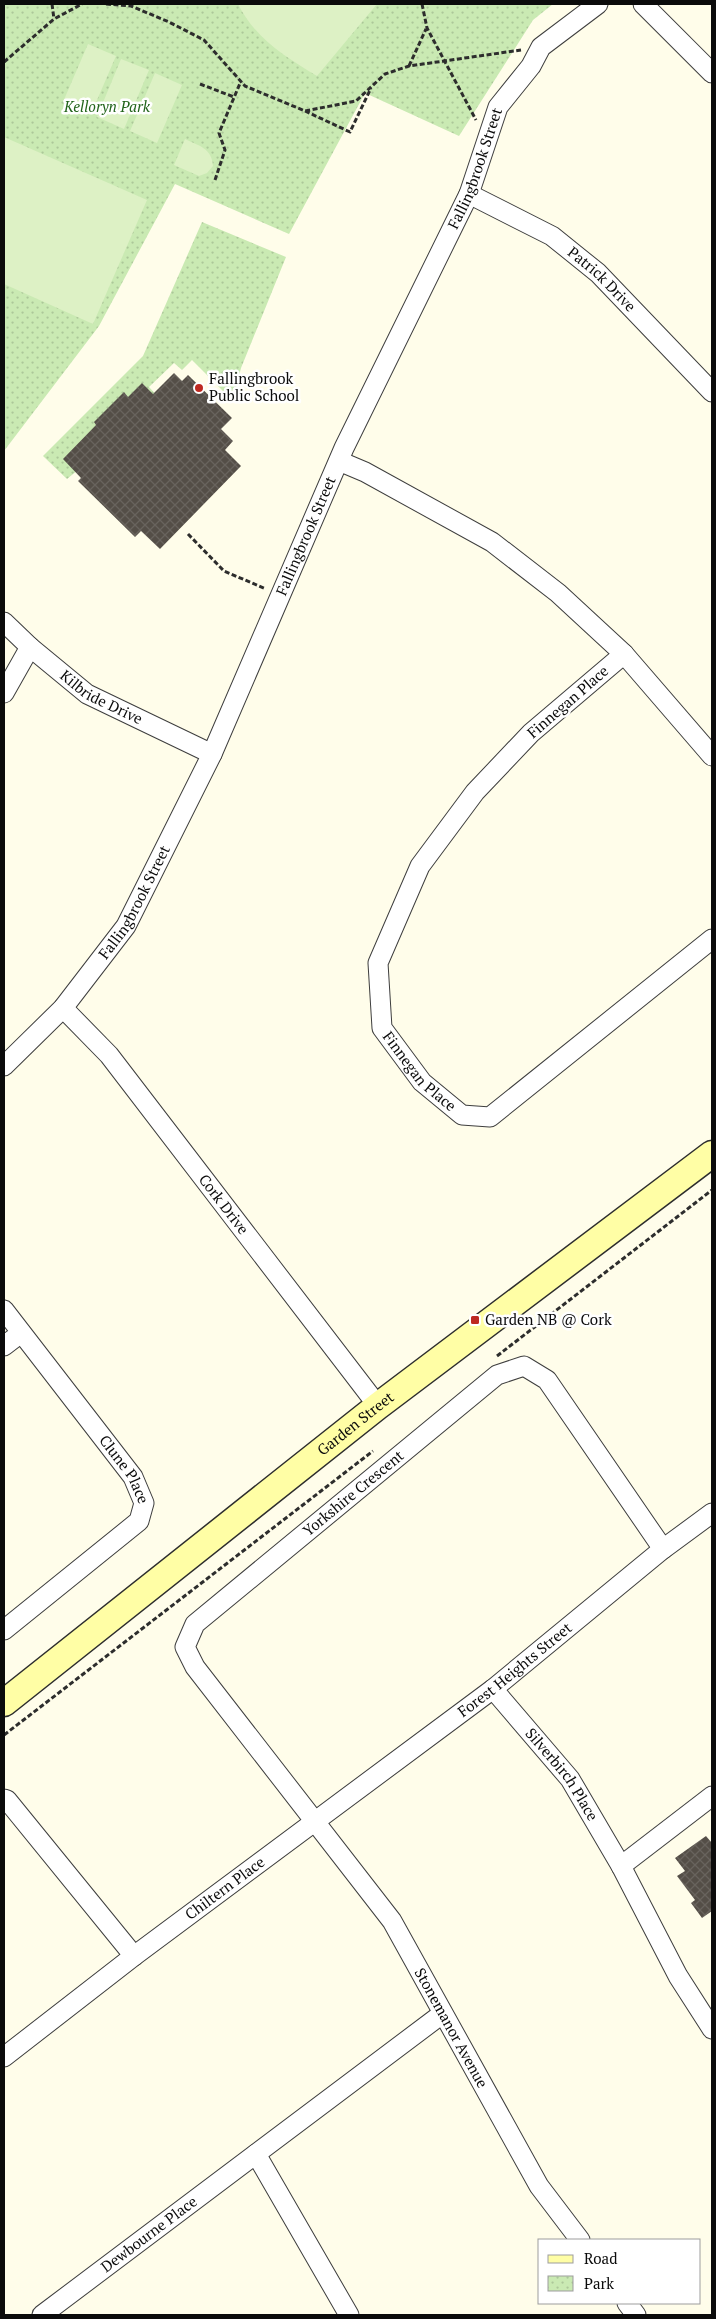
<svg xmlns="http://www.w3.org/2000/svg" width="716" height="2319" font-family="'PT Serif',serif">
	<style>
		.park { fill: url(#park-dots) }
		.pitch { fill: #ddf1c5 }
		.building { fill: url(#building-cross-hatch) }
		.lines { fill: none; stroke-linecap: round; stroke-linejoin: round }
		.street-casing { stroke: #3e3e3e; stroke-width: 21 }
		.secondary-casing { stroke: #2d2d2d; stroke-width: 29 }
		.path { stroke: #2d2d2d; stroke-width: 3; stroke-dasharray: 5 2.5; stroke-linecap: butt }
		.street { stroke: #fff; stroke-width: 19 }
		.secondary { stroke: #fffea5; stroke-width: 26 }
		.poi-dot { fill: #be2920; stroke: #fff; stroke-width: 2 }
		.labels { text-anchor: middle; stroke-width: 5; stroke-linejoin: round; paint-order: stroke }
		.park-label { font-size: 15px; font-style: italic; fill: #22641b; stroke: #fff }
		.street-label { font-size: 15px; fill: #0b0b0b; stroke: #fff }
		.poi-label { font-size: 15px; fill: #0b0b0b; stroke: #fff; text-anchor: start }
	</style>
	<defs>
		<pattern id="park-dots" width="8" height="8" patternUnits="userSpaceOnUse" patternTransform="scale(1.25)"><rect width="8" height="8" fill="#caeab3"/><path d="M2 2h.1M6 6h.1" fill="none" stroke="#acc799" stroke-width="1.8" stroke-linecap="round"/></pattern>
		<pattern id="building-cross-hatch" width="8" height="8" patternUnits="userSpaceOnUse" patternTransform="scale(1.25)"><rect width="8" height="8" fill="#544e47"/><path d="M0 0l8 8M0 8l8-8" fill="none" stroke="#68635d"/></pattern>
	</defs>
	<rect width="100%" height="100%" fill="#fffdea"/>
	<path class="park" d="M4,4H553L533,20L459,136L365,93L289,234L175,184L99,326L4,451Z
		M202,222L286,257L241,368L236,388L227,395L192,360L182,370L174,363L149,387L162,401L67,479L43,456L143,356Z"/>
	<path class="pitch" d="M238,4H377L317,76C285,57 255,38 238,4Z
		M88,44L116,56L91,114L63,102Z
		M121,59L149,70L124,129L97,117Z
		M155,73L182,85L157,143L130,131Z
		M4,137L147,200L93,324L4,284Z
		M185,139C199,146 212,148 213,166L207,173L199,176L174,165Z"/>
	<path class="building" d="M174,373L182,381L188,375L232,418L221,429L233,441L225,450L241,466L160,549L141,531L135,537L78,481L81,478L63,459L96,425L94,422L124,392L128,397L142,383L153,394Z
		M706,1836L712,1843V1911L702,1918L691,1903L695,1900L677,1876L685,1871L675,1858Z"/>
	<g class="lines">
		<g class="street-casing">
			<g id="street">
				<path d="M643,4L712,73"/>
				<path id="s1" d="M469,194L552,236L598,273L712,392"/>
				<path d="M339,461L365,472L492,542L558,593L624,654L712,756"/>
				<path id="s2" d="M4,622L30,647L87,694L212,754"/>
				<path id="s3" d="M624,654L531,733L475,792L420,866L378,963L382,1028L422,1082L462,1115L490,1117L712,939"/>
				<path d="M4,693L30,647"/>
				<path id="s4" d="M63,1008L109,1055L378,1406"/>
				<path id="s5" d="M4,1066L63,1008L126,926L212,754L344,448L469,194L498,107L531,66L541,47L598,4"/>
				<path id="s6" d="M4,1310L133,1477L144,1503L139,1521L4,1630"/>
				<path d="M4,1346L21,1333"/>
				<path id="s7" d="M493,1689L570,1779L621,1866L678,1976L712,2029"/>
				<path d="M4,1799L7,1800L134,1956"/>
				<path d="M621,1866L712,1796"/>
				<path id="s8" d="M4,2057L134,1956L493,1689L663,1549L712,1513"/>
				<path d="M256,2154L349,2315"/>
				<path id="s9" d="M580,2240L539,2186L392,1921L195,1667L185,1647L195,1624L497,1375L524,1366L547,1380L663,1549"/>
				<path d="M627,2303L636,2315"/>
				<path id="s10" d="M42,2315L442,2014"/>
			</g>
		</g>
		<g class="secondary-casing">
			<g id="secondary">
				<path id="s11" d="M4,1703L378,1406L712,1154"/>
			</g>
		</g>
		<path class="path" d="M52,4L54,19
			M106,4L131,6L169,22L204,40L245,86L305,111L356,101L385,74L409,66L521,50
			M422,4L427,28L476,120
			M4,62L54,19L82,4
			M409,66L426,29
			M200,84L234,97
			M305,111L350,132L371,88
			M215,180L225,150L219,133L241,81
			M188,534L224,571L266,589
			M497,1356L712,1190
			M4,1735L373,1451"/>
		<use href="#street" class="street"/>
		<use href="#secondary" class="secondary"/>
	</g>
	<g class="poi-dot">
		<circle cx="199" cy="388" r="5"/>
		<rect x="470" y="1315" width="10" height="10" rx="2.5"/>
	</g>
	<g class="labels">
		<g class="park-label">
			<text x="107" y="112">Kelloryn Park</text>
		</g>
		<g class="street-label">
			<text dy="5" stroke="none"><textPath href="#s5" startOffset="1021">Fallingbrook Street</textPath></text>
			<text dy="5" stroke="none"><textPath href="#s1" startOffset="159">Patrick Drive</textPath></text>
			<text dy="5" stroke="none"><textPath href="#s5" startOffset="616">Fallingbrook Street</textPath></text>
			<text dy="5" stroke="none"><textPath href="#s2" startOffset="124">Kilbride Drive</textPath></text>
			<text transform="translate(568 702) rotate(-41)" y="5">Finnegan Place</text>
			<text dy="5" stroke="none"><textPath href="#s5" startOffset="211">Fallingbrook Street</textPath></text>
			<text dy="5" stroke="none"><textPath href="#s3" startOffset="524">Finnegan Place</textPath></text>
			<text dy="5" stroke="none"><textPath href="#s4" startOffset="254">Cork Drive</textPath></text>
			<text dy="5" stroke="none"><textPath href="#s11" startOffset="449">Garden Street</textPath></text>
			<text dy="5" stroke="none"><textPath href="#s6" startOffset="200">Clune Place</textPath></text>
			<text dy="5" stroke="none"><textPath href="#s9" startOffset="945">Yorkshire Crescent</textPath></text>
			<text dy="5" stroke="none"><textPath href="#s8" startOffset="641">Forest Heights Street</textPath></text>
			<text dy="5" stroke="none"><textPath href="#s7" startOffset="110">Silverbirch Place</textPath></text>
			<text dy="5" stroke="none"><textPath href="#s8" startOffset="278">Chiltern Place</textPath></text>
			<text transform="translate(451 2028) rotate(61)" y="5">Stonemanor Avenue</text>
			<text dy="5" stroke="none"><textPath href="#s10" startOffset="134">Dewbourne Place</textPath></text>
		</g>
		<g class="poi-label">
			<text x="209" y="384">Fallingbrook<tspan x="209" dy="17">Public School</tspan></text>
			<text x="485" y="1325">Garden NB @ Cork</text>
		</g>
	</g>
	<rect width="716" height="2319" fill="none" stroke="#0b0b0b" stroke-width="10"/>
	<rect x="538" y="2239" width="162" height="65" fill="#ffffff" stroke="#9d9d9d"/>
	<rect x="548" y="2255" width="25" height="8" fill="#fffea5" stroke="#9d9d9d"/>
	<text x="584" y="2264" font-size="15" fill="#0b0b0b">Road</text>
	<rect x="548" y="2276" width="25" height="15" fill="url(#park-dots)" stroke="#9d9d9d"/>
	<text x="584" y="2289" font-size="15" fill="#0b0b0b">Park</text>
</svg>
